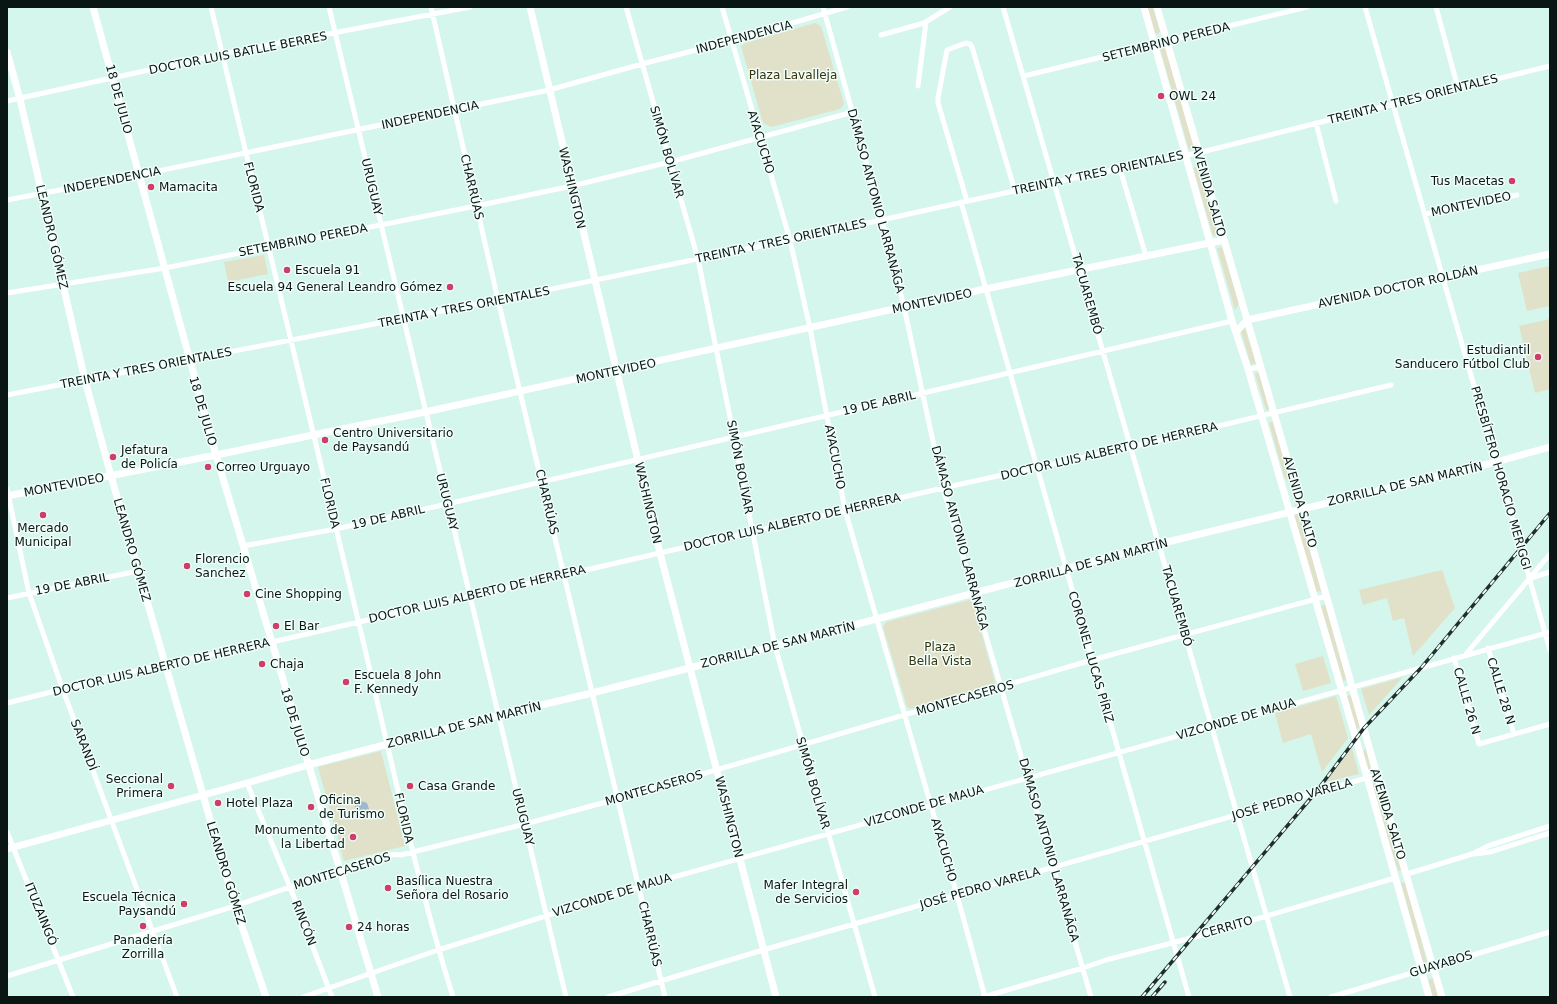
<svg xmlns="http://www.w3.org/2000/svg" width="1557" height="1004" font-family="'DejaVu Sans',sans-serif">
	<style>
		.green { fill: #e0e1c8 }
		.water { fill: #9eb8ce }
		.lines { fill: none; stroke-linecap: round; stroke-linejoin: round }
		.street { stroke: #fff; stroke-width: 5 }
		.secondary { stroke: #fff; stroke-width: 7 }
		.rail-casing { stroke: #202f2b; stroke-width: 3.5 }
		.rail { stroke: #f1fefa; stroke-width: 2; stroke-dasharray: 6; stroke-linecap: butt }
		.poi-dot { fill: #cd3e68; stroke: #f1fefa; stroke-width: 1.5 }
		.labels { text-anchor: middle; stroke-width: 3; stroke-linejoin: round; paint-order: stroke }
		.street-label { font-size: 12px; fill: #0a1613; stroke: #f1fefa }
		.park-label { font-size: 12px; fill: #35340c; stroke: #f1fefa }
		.poi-label { font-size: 12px; fill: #0a1613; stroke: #f1fefa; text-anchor: start }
	</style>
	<rect width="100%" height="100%" fill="#d4f6ec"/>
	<path class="green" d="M1147,7H1153L1160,31L1158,34L1154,33Z
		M815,23L821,26L844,104L840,109L771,127L763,123L741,46L746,43Z
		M1165,47L1195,148L1189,150L1160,49Z
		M1198,166L1218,235L1213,236L1193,168Z
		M1222,247L1239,304L1235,310L1217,248Z
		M264,255L268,274L228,282L224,262Z
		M1550,266V306L1527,311L1518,273Z
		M1550,319V389L1535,393L1519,326Z
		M1245,328L1256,363L1251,365L1241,331Z
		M1260,372L1271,408L1266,410L1255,374Z
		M1273,421L1299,507L1296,508L1290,485L1284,476L1269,423Z
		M1300,513L1321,591L1315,592L1293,515Z
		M1442,570L1455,608L1413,656L1404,618L1393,621L1387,598L1363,605L1359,590Z
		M969,600L973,603L995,682L994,685L910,709L907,707L883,627L886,622Z
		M1326,604L1347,680L1343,681L1321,606Z
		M1323,656L1331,683L1303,691L1295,664Z
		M1403,677L1369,715L1361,689Z
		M1351,695L1360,726L1356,731L1346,696Z
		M1336,696L1348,738L1322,772L1311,734L1283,743L1275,713Z
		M1352,748L1359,774L1326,782Z
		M1366,748L1371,770H1368L1363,752Z
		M381,751L405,846L344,861L318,767Z
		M1376,782L1402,870L1398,871L1372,784Z
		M1405,882L1427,962L1423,963L1401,883Z
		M1433,978L1438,997H1433L1428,980Z"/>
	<path class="water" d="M361,801L367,803L369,809L366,814L362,815L357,813L355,807L357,802Z"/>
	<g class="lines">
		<path class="street" d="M211,7C261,213 310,419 359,624C389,749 415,875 453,997
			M329,7L566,997
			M431,7L498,300L665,997
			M626,7L698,259L734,437L775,646L875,997
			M722,7L790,240L810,328L845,510L957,895L985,997
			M823,7L882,219L904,307L943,488L1091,997
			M1003,7L1290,997
			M1365,7L1550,650
			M1436,7L1458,88
			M881,35L924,23L950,7
			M1024,76L1307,7
			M918,86L926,22
			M7,101L222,54L470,7
			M1316,123L1336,201
			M1120,169L1146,256
			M7,200L139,175L549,90L642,64L731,41L847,7
			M967,201L938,103V98L947,50L966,43L970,44L972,47L1015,191
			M961,202L1189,997
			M1425,214L1517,195
			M7,293L165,268L476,206L572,186L670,162L853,112
			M1248,369L1261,367
			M7,395L498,300L790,240L1055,182L1198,153L1393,104L1550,66
			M7,489L29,593L63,690L177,997
			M243,546L336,529L447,504L1232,321
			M1531,578L1550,572
			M7,598L138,571
			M1488,648L1514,734
			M1466,654L1550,554
			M1454,658L1479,744L1550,724
			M7,703L164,664L272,642L943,488L1130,447L1391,385
			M247,783L290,887L332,997
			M7,832L73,997
			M1475,854L1490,852L1550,833
			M1407,874L1472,854L1488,846L1550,826
			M7,976L235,906L290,887L363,864C373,858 389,853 401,855L525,824L617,799L1092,660L1327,596
			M303,997L438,950L638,887L1550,632
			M608,997L763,950L1377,775
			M983,997L1083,968L1106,960L1199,936L1395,878
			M1331,997L1550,932"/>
		<path class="secondary" d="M93,7L216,455L378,997
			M530,7L660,553L776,997
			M1144,7L1232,321L1248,369L1367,777L1429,997
			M1157,7L1310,538L1377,775L1442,997
			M7,52L20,99L85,380L111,476L235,906L266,997
			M1236,332L1247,320L1550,254
			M7,496L216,455L425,412L985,289L1224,240
			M7,849L247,783L308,765L499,715L592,693L775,646L1159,544L1496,462L1550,447"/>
		<g class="rail-casing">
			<path id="rail" d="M1142,997L1316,792L1364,728L1421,668L1550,513
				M1152,997L1165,982"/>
		</g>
		<use href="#rail" class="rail"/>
	</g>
	<g class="poi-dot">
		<circle cx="1161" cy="96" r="4"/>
		<circle cx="1512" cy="181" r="4"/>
		<circle cx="151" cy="187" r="4"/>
		<circle cx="287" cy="270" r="4"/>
		<circle cx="450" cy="287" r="4"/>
		<circle cx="1538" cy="357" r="4"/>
		<circle cx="325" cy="440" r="4"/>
		<circle cx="113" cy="457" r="4"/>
		<circle cx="208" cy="467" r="4"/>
		<circle cx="43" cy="515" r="4"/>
		<circle cx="187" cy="566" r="4"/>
		<circle cx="247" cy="594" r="4"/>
		<circle cx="276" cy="626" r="4"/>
		<circle cx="262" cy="664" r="4"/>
		<circle cx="346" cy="682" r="4"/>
		<circle cx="171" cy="786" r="4"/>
		<circle cx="410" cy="786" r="4"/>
		<circle cx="218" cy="803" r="4"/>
		<circle cx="311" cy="807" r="4"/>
		<circle cx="353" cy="837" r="4"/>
		<circle cx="388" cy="888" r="4"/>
		<circle cx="856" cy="892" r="4"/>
		<circle cx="184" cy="904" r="4"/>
		<circle cx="143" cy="926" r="4"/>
		<circle cx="349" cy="927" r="4"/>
	</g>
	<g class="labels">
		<g class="street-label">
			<text transform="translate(744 37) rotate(-15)" y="4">INDEPENDENCIA</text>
			<text transform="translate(1166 42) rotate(-14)" y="4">SETEMBRINO PEREDA</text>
			<text transform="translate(238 53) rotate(-11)" y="4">DOCTOR LUIS BATLLE BERRES</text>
			<text transform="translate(119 99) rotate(75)" y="4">18 DE JULIO</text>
			<text transform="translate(1413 99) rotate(-14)" y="4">TREINTA Y TRES ORIENTALES</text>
			<text transform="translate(430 115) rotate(-12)" y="4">INDEPENDENCIA</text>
			<text transform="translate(761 142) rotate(73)" y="4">AYACUCHO</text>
			<text transform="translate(667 152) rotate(74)" y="4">SIMÓN BOLÍVAR</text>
			<text transform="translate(1098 173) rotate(-12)" y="4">TREINTA Y TRES ORIENTALES</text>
			<text transform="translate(112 180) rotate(-11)" y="4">INDEPENDENCIA</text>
			<text transform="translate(254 187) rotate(76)" y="4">FLORIDA</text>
			<text transform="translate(372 187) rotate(77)" y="4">URUGUAY</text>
			<text transform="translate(472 187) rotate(77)" y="4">CHARRÚAS</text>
			<text transform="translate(572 188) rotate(77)" y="4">WASHINGTON</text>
			<text transform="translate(1209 191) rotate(74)" y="4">AVENIDA SALTO</text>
			<text transform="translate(876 201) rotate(75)" y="4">DÁMASO ANTONIO LARRANÃGA</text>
			<text transform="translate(1471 204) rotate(-12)" y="4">MONTEVIDEO</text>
			<text transform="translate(52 237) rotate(77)" y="4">LEANDRO GÓMEZ</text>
			<text transform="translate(303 240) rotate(-11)" y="4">SETEMBRINO PEREDA</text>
			<text transform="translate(781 241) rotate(-12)" y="4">TREINTA Y TRES ORIENTALES</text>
			<text transform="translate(1398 287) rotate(-12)" y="4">AVENIDA DOCTOR ROLDÁN</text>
			<text transform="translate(1087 294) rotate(74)" y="4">TACUAREMBÓ</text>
			<text transform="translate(932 301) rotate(-12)" y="4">MONTEVIDEO</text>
			<text transform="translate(464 307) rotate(-11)" y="4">TREINTA Y TRES ORIENTALES</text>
			<text transform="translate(146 368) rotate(-11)" y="4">TREINTA Y TRES ORIENTALES</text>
			<text transform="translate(616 371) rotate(-12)" y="4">MONTEVIDEO</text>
			<text transform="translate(879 403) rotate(-13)" y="4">19 DE ABRIL</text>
			<text transform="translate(203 411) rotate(74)" y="4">18 DE JULIO</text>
			<text transform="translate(1109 451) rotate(-13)" y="4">DOCTOR LUIS ALBERTO DE HERRERA</text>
			<text transform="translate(835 457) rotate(79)" y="4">AYACUCHO</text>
			<text transform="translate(740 467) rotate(79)" y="4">SIMÓN BOLÍVAR</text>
			<text transform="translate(1501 478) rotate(74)" y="4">PRESBÍTERO HORACIO MERIGGI</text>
			<text transform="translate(1405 484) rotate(-13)" y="4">ZORRILLA DE SAN MARTÍN</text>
			<text transform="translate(64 485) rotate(-11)" y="4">MONTEVIDEO</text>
			<text transform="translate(447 502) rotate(76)" y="4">URUGUAY</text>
			<text transform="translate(547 502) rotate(77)" y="4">CHARRÚAS</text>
			<text transform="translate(1300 502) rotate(74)" y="4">AVENIDA SALTO</text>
			<text transform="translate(330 503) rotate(77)" y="4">FLORIDA</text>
			<text transform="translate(648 503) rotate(77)" y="4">WASHINGTON</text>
			<text transform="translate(388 517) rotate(-13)" y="4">19 DE ABRIL</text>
			<text transform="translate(792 522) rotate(-13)" y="4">DOCTOR LUIS ALBERTO DE HERRERA</text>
			<text transform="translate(960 538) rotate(75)" y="4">DÁMASO ANTONIO LARRANÃGA</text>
			<text transform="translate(132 550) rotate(74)" y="4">LEANDRO GÓMEZ</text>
			<text transform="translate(1091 563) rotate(-15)" y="4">ZORRILLA DE SAN MARTÍN</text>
			<text transform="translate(72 584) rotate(-11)" y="4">19 DE ABRIL</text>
			<text transform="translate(477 594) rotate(-13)" y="4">DOCTOR LUIS ALBERTO DE HERRERA</text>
			<text transform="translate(1177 606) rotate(74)" y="4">TACUAREMBÓ</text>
			<text transform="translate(778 645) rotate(-14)" y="4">ZORRILLA DE SAN MARTÍN</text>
			<text transform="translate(1091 657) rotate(74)" y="4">CORONEL LUCAS PÍRIZ</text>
			<text transform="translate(161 667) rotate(-13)" y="4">DOCTOR LUIS ALBERTO DE HERRERA</text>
			<text transform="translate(1501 691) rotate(73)" y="4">CALLE 28 N</text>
			<text transform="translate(965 698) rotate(-16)" y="4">MONTECASEROS</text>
			<text transform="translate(1467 701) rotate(74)" y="4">CALLE 26 N</text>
			<text transform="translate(1236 719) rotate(-16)" y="4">VIZCONDE DE MAUA</text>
			<text transform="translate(295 722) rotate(73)" y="4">18 DE JULIO</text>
			<text transform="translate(464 725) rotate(-14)" y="4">ZORRILLA DE SAN MARTÍN</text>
			<text transform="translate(84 745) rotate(69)" y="4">SARANDÍ</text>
			<text transform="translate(813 783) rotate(74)" y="4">SIMÓN BOLÍVAR</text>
			<text transform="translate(654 788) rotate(-16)" y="4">MONTECASEROS</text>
			<text transform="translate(1292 799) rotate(-16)" y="4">JOSÉ PEDRO VARELA</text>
			<text transform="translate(924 806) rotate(-16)" y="4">VIZCONDE DE MAUA</text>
			<text transform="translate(1388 814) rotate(73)" y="4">AVENIDA SALTO</text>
			<text transform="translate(523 817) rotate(76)" y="4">URUGUAY</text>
			<text transform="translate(729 817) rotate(76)" y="4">WASHINGTON</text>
			<text transform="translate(404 818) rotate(77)" y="4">FLORIDA</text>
			<text transform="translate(944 850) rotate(74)" y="4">AYACUCHO</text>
			<text transform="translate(1049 850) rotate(74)" y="4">DÁMASO ANTONIO LARRANÃGA</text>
			<text transform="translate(342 871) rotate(-17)" y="4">MONTECASEROS</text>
			<text transform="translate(226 873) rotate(73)" y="4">LEANDRO GÓMEZ</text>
			<text transform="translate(980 888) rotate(-16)" y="4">JOSÉ PEDRO VARELA</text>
			<text transform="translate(612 895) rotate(-17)" y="4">VIZCONDE DE MAUA</text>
			<text transform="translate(41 914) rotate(68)" y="4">ITUZAINGÓ</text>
			<text transform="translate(304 923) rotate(69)" y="4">RINCÓN</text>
			<text transform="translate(1227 927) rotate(-16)" y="4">CERRITO</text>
			<text transform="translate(650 934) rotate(77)" y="4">CHARRÚAS</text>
			<text transform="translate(1441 964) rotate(-17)" y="4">GUAYABOS</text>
		</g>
		<g class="park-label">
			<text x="793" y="79">Plaza Lavalleja</text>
			<text x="940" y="651">Plaza<tspan x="940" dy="14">Bella Vista</tspan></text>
		</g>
		<g class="poi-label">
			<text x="1169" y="100">OWL 24</text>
			<text x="1504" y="185" text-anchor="end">Tus Macetas</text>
			<text x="159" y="191">Mamacita</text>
			<text x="295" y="274">Escuela 91</text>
			<text x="442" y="291" text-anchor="end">Escuela 94 General Leandro Gómez</text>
			<text x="1530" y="354" text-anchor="end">Estudiantil<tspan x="1530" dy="14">Sanducero Fútbol Club</tspan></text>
			<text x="333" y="437">Centro Universitario<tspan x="333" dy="14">de Paysandú</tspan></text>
			<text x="121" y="454">Jefatura<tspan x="121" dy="14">de Policía</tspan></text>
			<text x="216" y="471">Correo Urguayo</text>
			<text x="43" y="532" text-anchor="middle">Mercado<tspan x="43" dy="14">Municipal</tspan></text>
			<text x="195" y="563">Florencio<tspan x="195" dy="14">Sanchez</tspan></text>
			<text x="255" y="598">Cine Shopping</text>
			<text x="284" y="630">El Bar</text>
			<text x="270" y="668">Chaja</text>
			<text x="354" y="679">Escuela 8 John<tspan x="354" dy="14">F. Kennedy</tspan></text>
			<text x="163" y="783" text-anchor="end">Seccional<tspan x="163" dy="14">Primera</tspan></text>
			<text x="418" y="790">Casa Grande</text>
			<text x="319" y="804">Oficina<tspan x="319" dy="14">de Turismo</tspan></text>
			<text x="226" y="807">Hotel Plaza</text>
			<text x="345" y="834" text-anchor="end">Monumento de<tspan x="345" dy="14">la Libertad</tspan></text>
			<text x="396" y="885">Basílica Nuestra<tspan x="396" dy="14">Señora del Rosario</tspan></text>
			<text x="848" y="889" text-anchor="end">Mafer Integral<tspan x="848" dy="14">de Servicios</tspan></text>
			<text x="176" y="901" text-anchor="end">Escuela Técnica<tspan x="176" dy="14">Paysandú</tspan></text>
			<text x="357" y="931">24 horas</text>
			<text x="143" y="944" text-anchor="middle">Panadería<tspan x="143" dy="14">Zorrilla</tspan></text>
		</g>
	</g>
	<rect width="1557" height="1004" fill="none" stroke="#0a1613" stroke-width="16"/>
</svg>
